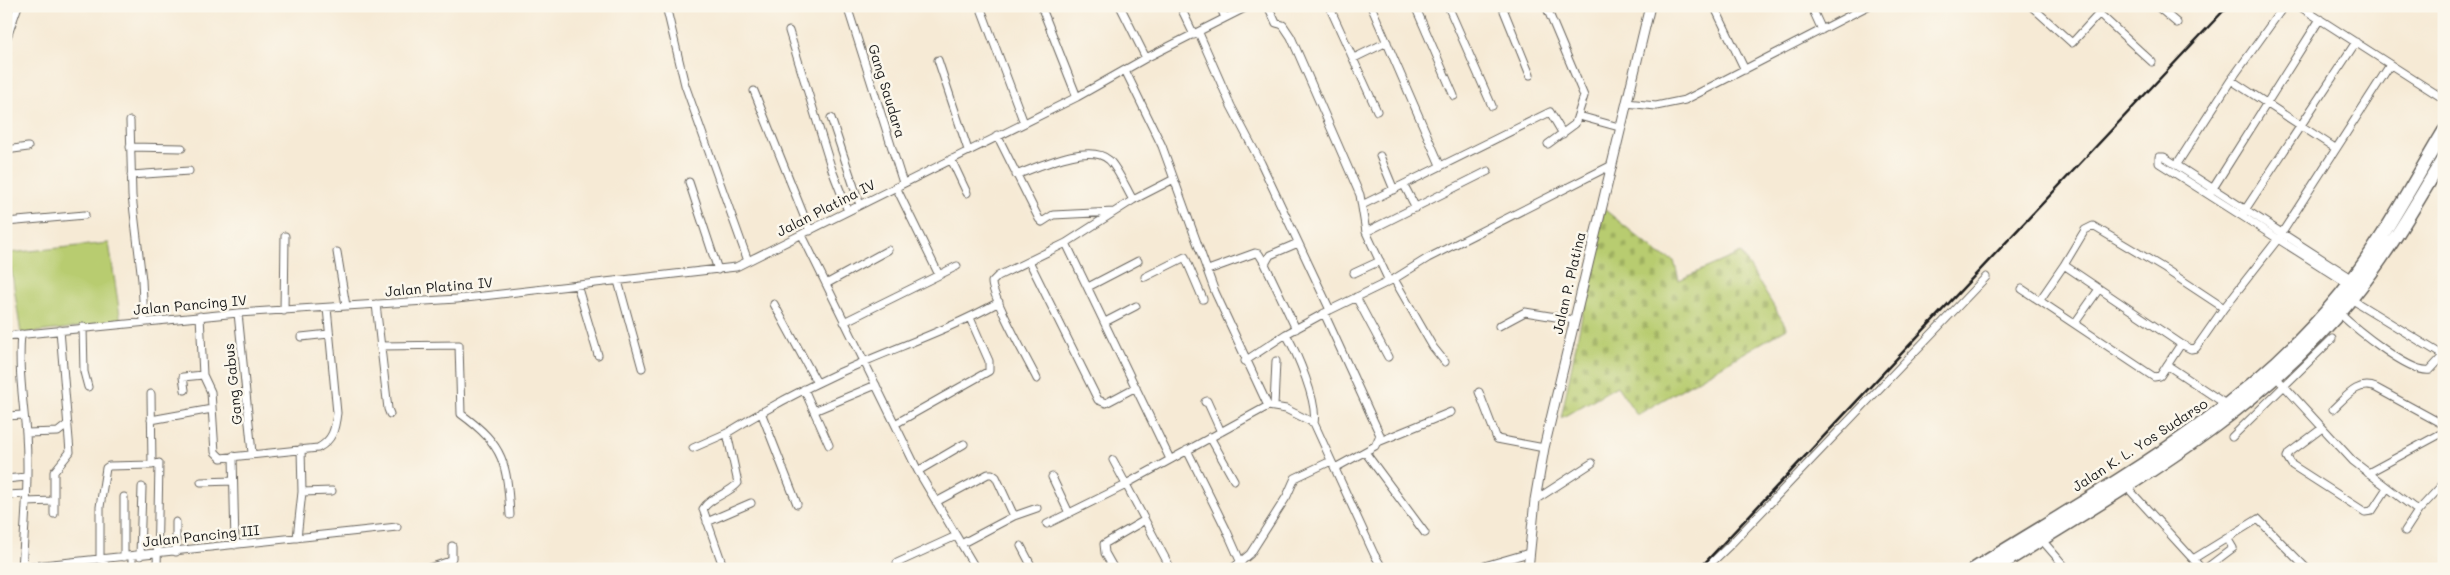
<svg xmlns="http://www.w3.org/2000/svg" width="2450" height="575" font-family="Mali,sans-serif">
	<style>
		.cemetery { fill: url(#cemetery-stones); stroke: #6a7446 }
		.pitch { fill: #b8cc70; stroke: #6a7446 }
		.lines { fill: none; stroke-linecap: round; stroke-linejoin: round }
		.street-casing { stroke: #68645d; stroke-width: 9 }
		.secondary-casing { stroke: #68645d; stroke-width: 11 }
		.highway-casing { stroke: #68645d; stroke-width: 15 }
		.street { stroke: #fff; stroke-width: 7 }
		.secondary { stroke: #fff; stroke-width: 9 }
		.highway { stroke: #fff; stroke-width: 12 }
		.rail { stroke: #1c1c1c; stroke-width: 2.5 }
		.labels { text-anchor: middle; stroke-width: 5; stroke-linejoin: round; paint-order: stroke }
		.street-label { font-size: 14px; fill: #1c1c1c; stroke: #fbf7ec }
	</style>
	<defs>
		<pattern id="cemetery-stones" width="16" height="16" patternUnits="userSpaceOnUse" patternTransform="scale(1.25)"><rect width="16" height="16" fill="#b8cc70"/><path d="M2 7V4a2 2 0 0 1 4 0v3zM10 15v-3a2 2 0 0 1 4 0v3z" fill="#9eaf60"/></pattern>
	</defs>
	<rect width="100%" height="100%" fill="#fbf7ec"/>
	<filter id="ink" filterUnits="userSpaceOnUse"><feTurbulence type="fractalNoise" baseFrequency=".02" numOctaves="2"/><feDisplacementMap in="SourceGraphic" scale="10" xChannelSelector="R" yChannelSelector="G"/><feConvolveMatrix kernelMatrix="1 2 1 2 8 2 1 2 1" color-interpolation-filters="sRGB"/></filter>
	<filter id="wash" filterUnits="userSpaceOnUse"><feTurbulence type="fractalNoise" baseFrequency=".0096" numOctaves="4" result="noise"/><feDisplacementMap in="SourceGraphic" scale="20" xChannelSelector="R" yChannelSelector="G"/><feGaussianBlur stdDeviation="1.12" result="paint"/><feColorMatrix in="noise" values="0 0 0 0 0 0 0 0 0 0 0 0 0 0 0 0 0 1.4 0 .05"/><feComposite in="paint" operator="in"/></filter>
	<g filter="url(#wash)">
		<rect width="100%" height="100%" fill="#f6ead5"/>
		<path class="cemetery" d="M1604,209L1659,254L1674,261L1679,280L1741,253L1787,328L1637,415L1617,386L1561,418Z"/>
		<path class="pitch" d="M109,243L121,322L21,334L9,253Z"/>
	</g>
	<g filter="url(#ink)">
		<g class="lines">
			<g class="street-casing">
				<path id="street" d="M666,6L685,85L748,261
					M847,6L903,183
					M980,6L1024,123
					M1041,6L1077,97
					M1120,6L1146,58
					M1180,6L1194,35
					M1220,6L1225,18
					M1268,6L1276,23L1283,25L1291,37L1360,195L1366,232L1389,281
					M1329,6L1377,111
					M1371,6L1440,165
					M1415,6L1454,96
					M1448,6L1492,106
					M1502,6L1530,75
					M1546,6L1584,96L1575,124L1548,144
					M1717,6V12L1745,70
					M1811,6L1822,30
					M2031,6L2072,43L2106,6
					M2091,6L2152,62
					M2157,6L2177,23
					M2299,6L2444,99
					M789,31L832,170L848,211
					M1199,33L1231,106L1261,163L1330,310
					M6,40L18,6
					M1354,58L1387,42
					M938,60L968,150
					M1125,70L1162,146L1215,292L1268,406L1126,484
					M2231,80L2335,148
					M754,91L810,231
					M1626,103L1656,106L1685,100L1868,6
					M1579,116L1619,127
					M831,118L860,205
					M130,121L132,196L142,280L144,322
					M997,135L1039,219L1042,222L1053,215L1114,212
					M130,147L182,148
					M6,150L28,147
					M1380,156L1394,190
					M951,159L967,193
					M2177,164L2231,80L2284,6
					M131,175L189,171
					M1016,175C1038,167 1089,142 1109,160C1117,167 1127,190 1133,200
					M689,182L718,270
					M1404,185L1416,208
					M2212,190L2320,19
					M1362,205L1550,112L1563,134
					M2243,213L2356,42
					M6,222L85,215
					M1366,232L1488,171
					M802,235L918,471L976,569
					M1066,243L1170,459
					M337,252L346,306
					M1029,261L1098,400L1106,403L1136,387
					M2064,265L2181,344L2191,349L2196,348L2224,308L2278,239L2390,65
					M1208,270L1255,253L1259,254L1265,264
					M1354,273L1380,261
					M939,275L957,266
					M1145,277L1185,257L1203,299
					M1394,279L1433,347L1445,362
					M618,281L642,368
					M826,284L888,250
					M577,285L598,355
					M2350,285L2159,163V157H2164L2353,279
					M1088,287L1138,261
					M2022,289L2154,377L2160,376L2181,344
					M1356,297L1388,357
					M2351,299L2444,356
					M2040,300L2064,265L2085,230L2093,226L2165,269L2224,308
					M376,304L388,409L390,414
					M774,304L817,383
					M284,311L285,236
					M238,313L252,453
					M1324,313L1380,435L1375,446L1335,468
					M2339,313C2354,327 2410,374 2430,370L2443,356
					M200,316L203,375L211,392L215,452L221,458L318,448C333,440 335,429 337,413L327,308
					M844,322L939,275L896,187
					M1105,322L1136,306
					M2075,323L2099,289
					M1499,326L1525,312L1574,320
					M83,327L84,372L88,387
					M1296,329L1265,264L1270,255L1298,243
					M21,334C18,368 23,400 26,433C29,478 25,523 22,568
					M1286,334C1297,353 1318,402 1314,423
					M6,336L238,313L457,299L736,267L1077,97L1146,58L1249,6
					M301,337L329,334
					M380,346L459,345L461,414C505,446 507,464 510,515
					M1245,361L1286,334L1330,310L1394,279L1428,258L1610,166
					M2167,365L2227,405
					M2275,376L2353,461L2418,511
					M1037,379C1029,363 991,295 992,282L998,276L1066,243L1133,200L1174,179
					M804,389L829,445
					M185,390L183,377L203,375
					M1479,392L1497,439L1544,448
					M151,394L152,465L159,463L157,569
					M1205,402L1207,401L1221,432
					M1268,406L1286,409L1314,423L1374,554L1383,569
					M1274,406L1276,361
					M2333,409C2346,397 2358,380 2376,388L2444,425
					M814,411L876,385
					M761,412L797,504
					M6,416L23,415
					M151,420L212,409
					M895,424L989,371V361L970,318
					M2321,429L2289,453L2287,457L2292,465L2365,512L2372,511L2387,488
					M26,433L58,432L68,424
					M1210,437L1234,480
					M2232,437L2332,339
					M1378,442L1451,412
					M693,448L727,433
					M1187,450L1226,529L1241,563
					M1365,452L1425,533
					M233,456L235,545
					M1113,460L1171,569
					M918,471L964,444
					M2368,473L2444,432
					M1052,477L1069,513
					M6,479L26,477
					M201,482L233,481
					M2126,486L2202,569
					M302,492L332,491
					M6,495L26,494
					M1535,500L1592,463
					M26,502L54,501
					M936,502L988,474H992L996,477L1014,516
					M54,514V472L70,452L60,330
					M707,522L751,503
					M1047,524L1126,485
					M2405,531L2418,511L2444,483
					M297,538L302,492L301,449
					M2041,539L2067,569
					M961,544L1014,516L1037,508
					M1021,546L1033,569
					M176,552V522
					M132,556V569
					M140,556L142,487
					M124,557V497
					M2193,559L2258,519L2307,569
					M100,560V507L106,468L109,466L152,465
					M104,560L105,569
					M897,563L956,536
					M6,569L397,527
					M426,569L450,561L452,558V546
					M724,569L703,509C710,497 729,494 738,483L727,433C772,405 818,381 866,361C911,342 956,326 999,302
					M1114,569L1105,553L1104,544L1145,520
					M1232,569L1250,554L1287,496L1295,478L1331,461
					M1474,569L1529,553
					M1705,569L1730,545L1986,277
					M2205,569L2233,548L2227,538"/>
			</g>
			<g class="secondary-casing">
				<path id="secondary" d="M1528,569L1535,500L1544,448L1650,6"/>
			</g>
			<g class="highway-casing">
				<path id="highway" d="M1974,569C2105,487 2242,416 2341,294C2381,244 2411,186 2444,131
					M1994,569C2120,490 2256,416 2351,299C2387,255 2415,206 2444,157"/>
			</g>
			<use href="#street" class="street"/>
			<use href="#secondary" class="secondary"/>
			<use href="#highway" class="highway"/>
			<path class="rail" d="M1699,569L2228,6"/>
		</g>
	</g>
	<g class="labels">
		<g class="street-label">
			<text transform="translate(887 91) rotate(73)" y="5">Gang Saudara</text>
			<text transform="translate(826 208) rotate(-27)" y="5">Jalan Platina IV</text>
			<text transform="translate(1569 283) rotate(-77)" y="5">Jalan P. Platina</text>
			<text transform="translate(439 287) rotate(-5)" y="5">Jalan Platina IV</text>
			<text transform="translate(190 305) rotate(-5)" y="5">Jalan Pancing IV</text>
			<text transform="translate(233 384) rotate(-96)" y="5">Gang Gabus</text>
			<text transform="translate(2140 445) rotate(-33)" y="5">Jalan K. L. Yos Sudarso</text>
			<text transform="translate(201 536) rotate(-6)" y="5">Jalan Pancing III</text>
		</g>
	</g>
	<rect width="2450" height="575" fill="none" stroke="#fbf7ec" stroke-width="25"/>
</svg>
